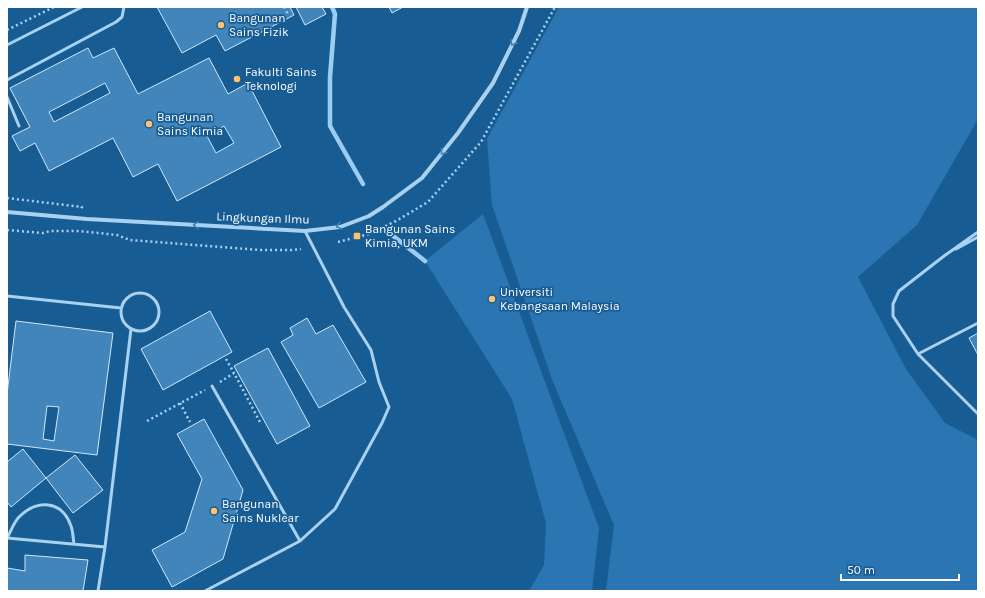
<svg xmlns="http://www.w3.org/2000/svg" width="985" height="598" font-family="Karla,sans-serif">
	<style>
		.green { fill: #2b76b2 }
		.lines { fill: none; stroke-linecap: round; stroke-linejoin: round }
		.stream { stroke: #9bcdf2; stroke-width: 4.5 }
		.building { fill: #4185bb; stroke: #cfe8fb; fill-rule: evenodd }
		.path { stroke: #a9d1f0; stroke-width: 2.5; stroke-dasharray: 2 3; stroke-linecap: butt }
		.service { stroke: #a9d1f0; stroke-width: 3 }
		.minor { stroke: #a9d1f0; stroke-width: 4 }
		.oneway { stroke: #447fb0 }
		.poi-dot { fill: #ffc368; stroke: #185c94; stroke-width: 1.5 }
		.labels { text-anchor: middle; stroke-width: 3.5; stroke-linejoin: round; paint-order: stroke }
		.poi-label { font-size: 12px; fill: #fff; stroke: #185c94; text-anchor: start }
		.street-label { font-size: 12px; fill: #fff; stroke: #185c94 }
	</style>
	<rect width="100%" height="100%" fill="#185c94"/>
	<path class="green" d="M559,7H978V119L917,225L858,277L906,369L945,423L978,440V591H606L614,525L553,382L492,205L487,139Z
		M483,214L599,528L592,591H529L544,565L546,523L512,399L425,261Z"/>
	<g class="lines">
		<path class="stream" d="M332,7L335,14L330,77V126L363,184
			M392,235L425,261"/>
	</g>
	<path class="building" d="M157,7H290L294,15L225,51L216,35L182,53Z
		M296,7H322L326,14L305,25Z
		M389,7H403L392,13Z
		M88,48L93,58L114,48L138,94L209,58L228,94L248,83L281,147L177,201L158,164L133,177L113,138L49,171L35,143L20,151L12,136L30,127L10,88ZM105,83L110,93L54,122L49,112ZM224,126L234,143L216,153L207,136Z
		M210,311L232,352L163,390L141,349Z
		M307,318L316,334L333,325L366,382L319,408L281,342L293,335L290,328Z
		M16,321L113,333L97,455L7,444V394ZM47,406L59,407L54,441L43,439Z
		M978,333V355L969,338Z
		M268,348L310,426L277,444L234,366Z
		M204,419L243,490L223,559L172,587L152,550L185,532L202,479L177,434Z
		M23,449L46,478L11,507L7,502V462Z
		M75,455L103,490L73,513L46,478Z
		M25,555L88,560L83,591H7V568L25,571Z"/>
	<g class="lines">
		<path class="path" d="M284,7L288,14
			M7,30L54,7
			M7,198L82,207L81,209
			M7,230L43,233L50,231H79L117,235L130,240L260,250H292L301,249
			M338,242L369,234L396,221L428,202L481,142L555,7
			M226,359L234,373
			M220,382L234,373L261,424
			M180,403L190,422
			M147,421L205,390"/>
		<path class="service" d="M7,45L82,7
			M7,80L116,22L122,17L124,7
			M7,97L19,126
			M978,232L944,256L899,291L893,304V316L918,354L978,414
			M956,249L978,237
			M121 312a19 19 0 1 1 38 0a19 19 0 1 1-38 0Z
			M7,296L121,308
			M918,354L978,323
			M212,386L300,541L335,509L382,423L389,407L379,382L371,350L344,307L305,231
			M7,538C11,531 14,522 19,517C37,499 62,500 71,526C73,531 73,538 74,544
			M7,538L105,547
			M98,591L105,547L131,329
			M205,591L300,541"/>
		<path class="minor" d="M7,212L87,219L305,231L340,227L369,216L383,207L422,178L458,133L493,83L519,31L527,7"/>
	</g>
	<defs><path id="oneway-chevron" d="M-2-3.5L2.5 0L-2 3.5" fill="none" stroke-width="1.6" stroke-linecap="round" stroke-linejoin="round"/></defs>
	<g class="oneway">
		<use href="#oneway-chevron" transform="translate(513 43) rotate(116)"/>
		<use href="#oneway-chevron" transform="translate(443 152) rotate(129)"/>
		<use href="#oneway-chevron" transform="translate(196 225) rotate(-177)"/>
		<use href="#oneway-chevron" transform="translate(339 226) rotate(165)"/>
	</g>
	<g class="poi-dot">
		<circle cx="221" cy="25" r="4"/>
		<circle cx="237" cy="79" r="4"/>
		<circle cx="149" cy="124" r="4"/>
		<rect x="353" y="232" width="8" height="8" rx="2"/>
		<circle cx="492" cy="299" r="4"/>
		<circle cx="214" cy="511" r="4"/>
	</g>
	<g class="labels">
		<g class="poi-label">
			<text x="229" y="22">Bangunan<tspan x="229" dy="14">Sains Fizik</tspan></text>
			<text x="245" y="76">Fakulti Sains<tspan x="245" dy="14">Teknologi</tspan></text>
			<text x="157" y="121">Bangunan<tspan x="157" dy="14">Sains Kimia</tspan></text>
			<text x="365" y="233">Bangunan Sains<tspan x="365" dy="14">Kimia, UKM</tspan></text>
			<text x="500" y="296">Universiti<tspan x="500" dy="14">Kebangsaan Malaysia</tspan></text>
			<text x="222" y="508">Bangunan<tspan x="222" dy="14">Sains Nuklear</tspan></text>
		</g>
		<g class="street-label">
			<text transform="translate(263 218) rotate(2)" y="4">Lingkungan Ilmu</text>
		</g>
	</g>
	<rect width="985" height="598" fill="none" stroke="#ffffff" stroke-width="16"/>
	<path d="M841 574v6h118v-6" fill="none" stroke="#ffffff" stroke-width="2"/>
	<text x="847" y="574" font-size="12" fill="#ffffff" stroke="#185c94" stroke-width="3" paint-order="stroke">50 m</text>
</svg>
